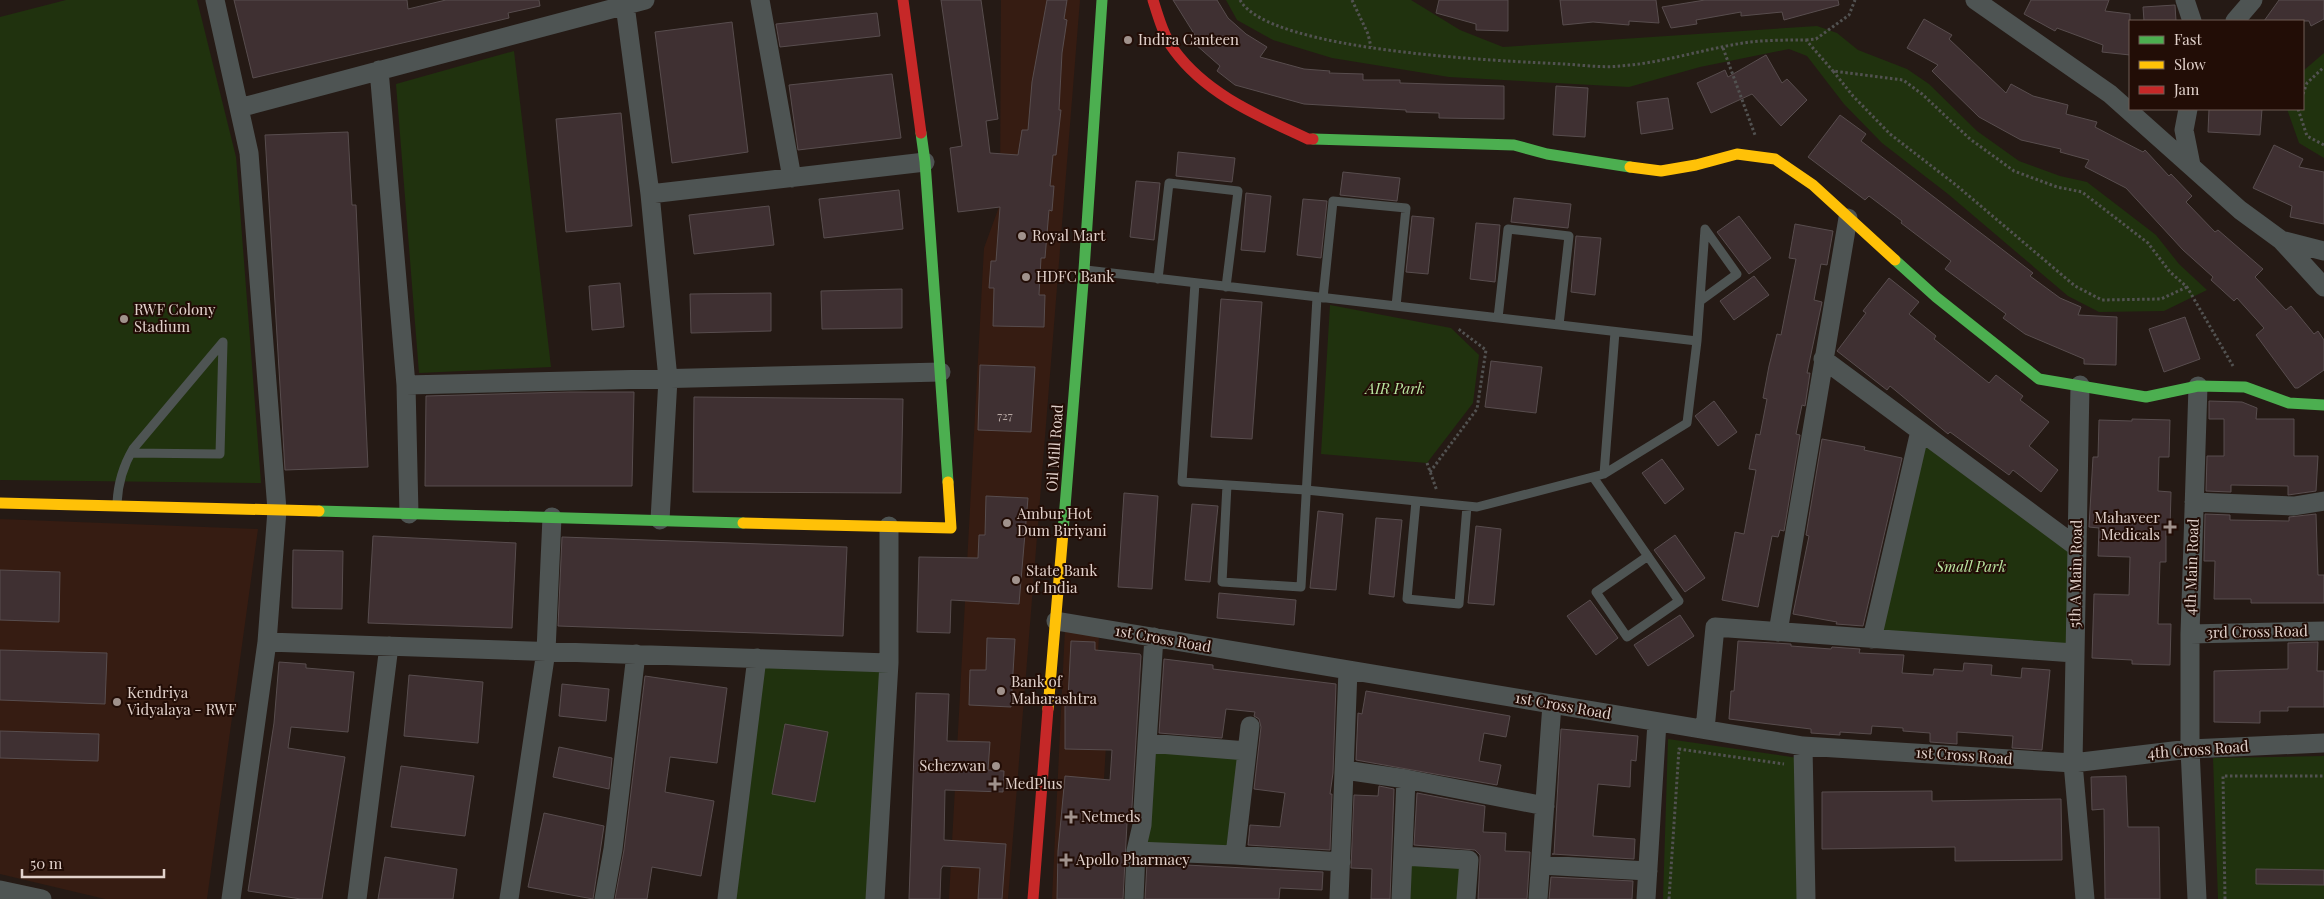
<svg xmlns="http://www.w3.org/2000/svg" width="2324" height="899" font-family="'Playfair Display',serif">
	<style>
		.built { fill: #361c12 }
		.green { fill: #20320e }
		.building { fill: #3f3032; stroke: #584d4e }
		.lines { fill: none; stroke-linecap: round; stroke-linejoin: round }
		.path { stroke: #525251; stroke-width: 3; stroke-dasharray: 2.5 2.5; stroke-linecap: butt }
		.lane { stroke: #4e5453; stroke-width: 9 }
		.street { stroke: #4e5453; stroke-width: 19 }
		.fast { stroke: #4caf50; stroke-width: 11 }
		.slow { stroke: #ffc107; stroke-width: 11 }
		.jam { stroke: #c62828; stroke-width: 11 }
		.poi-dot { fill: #a0928c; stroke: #220d06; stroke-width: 2 }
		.labels { text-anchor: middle; stroke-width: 4; stroke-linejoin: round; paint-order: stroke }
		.number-label { font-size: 12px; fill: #b9aaa6 }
		.poi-label { font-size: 15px; fill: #e2d2cc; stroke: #220d06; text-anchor: start }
		.park-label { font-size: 15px; font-style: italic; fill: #bae6a1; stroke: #220d06 }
		.street-label { font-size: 15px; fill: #e2d2cc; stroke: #220d06 }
	</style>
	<rect width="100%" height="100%" fill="#251a15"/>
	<path class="built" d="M1001,0H1080L1008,899H949L984,248L1000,204Z
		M0,519L258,529L207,899H105L0,874Z
		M1065,628L1099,635L1093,744L1106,745L1097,899H1052Z"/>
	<path class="green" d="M66,0H197L236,157L261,483L0,480V17Z
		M1226,0H1411L1460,30L1503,47L1817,26L1837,33L1858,50L1907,69L1929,84L1977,131L2019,161L2060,176L2087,182L2156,235L2179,264L2207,290L2164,311L2099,312L2068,296L1948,194L1882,143L1844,104L1807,56L1789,49L1700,67L1629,87L1449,77L1332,58L1273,40L1237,20Z
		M514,51L551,367L419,373L396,84Z
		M2324,53V158L2299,143L2287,109H2303V71Z
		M1330,305L1451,328L1479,355L1473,403L1427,463L1321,454Z
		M1920,431L2077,547L2074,653L1872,639Z
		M757,658L889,663L875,899H727Z
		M1668,739L1798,758L1800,899H1663Z
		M1150,746L1244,754L1233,852L1143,848Z
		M2324,756V899H2218L2213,758Z
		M1407,862L1464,866L1462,899H1406Z"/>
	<path class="building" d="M234,0H407L408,9L446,0H539L540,6L508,13L509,18L253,78Z
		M941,0H981L998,119L986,121L990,153L1018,155L1022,130H1028L1032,82L1047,0H1067L1064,19L1067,20L1062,53L1059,110H1061L1056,155H1053L1050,186H1054L1052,211L1049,210L1045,258H1041L1039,295H1045L1044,327L993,326L994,288H989L991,261H996L1000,207L958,212L950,148L962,146Z
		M1173,0H1217L1228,18L1246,34L1267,47L1260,57L1304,69L1330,71L1329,73L1363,74V80H1400V83L1504,86V119L1439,118V113L1406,112V110L1304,104L1235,85L1217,71L1220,66L1195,44L1198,40Z
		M1439,0H1508V31L1476,30V24L1436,13Z
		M1560,0H1656L1659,23L1629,21V25L1593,22L1563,25Z
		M1705,0H1838L1839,5L1784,20L1782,12L1741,16V12L1696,20L1697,24L1671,28L1662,7Z
		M2031,0H2109L2105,11L2130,14V55L2102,52L2103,45L2057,28L2055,31L2024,14Z
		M2279,0H2324V19L2311,26L2309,21H2264Z
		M2175,5L2176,21H2144L2143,7Z
		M877,13L880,36L780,47L776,24Z
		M1924,19L1952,35L1949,39L2006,93L2011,84L2033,96L2068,105L2066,114L2097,122L2095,127L2143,152L2145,150L2169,176L2171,174L2192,196L2186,202L2215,232L2218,230L2263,269L2255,277L2286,310L2291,306L2314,334L2318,331L2324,340V370L2298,388H2295L2256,335L2264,328L2237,298L2234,301L2211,280L2213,277L2183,250L2126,188L2085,167L2089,160L2060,152L2061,149L2021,140L1979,117L1932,71L1938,65L1907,48Z
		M732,22L748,152L672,163L655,32Z
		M1766,55L1782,83L1787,79L1807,100L1781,126L1752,94L1711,113L1697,83L1725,70L1728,77Z
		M892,74L901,138L798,150L789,85Z
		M1556,86L1588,88L1585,137L1553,135Z
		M1668,98L1673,129L1641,134L1637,102Z
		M2209,109H2262L2260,135L2208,132Z
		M621,113L632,226L566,232L556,119Z
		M1840,115L1866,134L1861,141L2033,273L2030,276L2060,298L2081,307L2078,315L2117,317L2116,365L2084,364V359L2025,334L2003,318L2006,314L1945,269L1951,261L1901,223L1902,221L1869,196L1865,200L1808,157Z
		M348,132L352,205H356L368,467L285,470L265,135Z
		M2274,145L2303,159L2299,167L2324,172V224L2290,217L2292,206L2253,188Z
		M1178,152L1235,158L1232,182L1176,176Z
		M1343,172L1400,178L1397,201L1340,195Z
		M1136,181L1160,183L1154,240L1130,237Z
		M899,190L903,229L824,238L819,199Z
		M1246,193L1271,196L1265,252L1241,250Z
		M1514,198L1571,204L1568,228L1511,222Z
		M1303,199L1327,201L1321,258L1297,255Z
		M769,206L774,245L694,254L689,215Z
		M1412,216L1434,218L1428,274L1406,272Z
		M1739,216L1771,258L1749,274L1717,232Z
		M1476,223L1500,225L1495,282L1470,279Z
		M1795,224L1833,231L1827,265L1821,264L1814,300L1822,302L1807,373H1810L1805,406L1802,405L1796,434L1800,435L1784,531L1780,530L1778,537L1772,536L1758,607L1722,600L1735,532L1744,534L1756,470L1749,469L1756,434L1760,435L1767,399L1763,398L1769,366L1777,334L1781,335L1796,259L1789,258Z
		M1576,236L1601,238L1595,295L1571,292Z
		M1754,276L1769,295L1734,320L1720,301Z
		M1889,278L1919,302L1909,314L1936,336L1934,339L1989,383L1996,375L2023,396L2020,400L2049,422L2029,446L2058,470L2041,492L2013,470L2009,475L1950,432L1948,434L1890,386L1887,390L1837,351L1866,313L1863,311Z
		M620,283L624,327L592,330L589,286Z
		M902,289V328L822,329L821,291Z
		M771,293V331L691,333L690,294Z
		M1221,299L1262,302L1252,439L1211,437Z
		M2185,317L2200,359L2164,372L2149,329Z
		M1491,361L1542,367L1536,413L1485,407Z
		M980,365L1035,367L1031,432L978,430Z
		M569,392H634L632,486H425L426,396Z
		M694,397L903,399L901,493L693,492Z
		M1714,401L1737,432L1718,446L1695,416Z
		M2209,401L2242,402L2257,408L2256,419H2294V456H2318L2316,491L2288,495V486L2231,485V492L2206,491L2207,456H2224V419H2209Z
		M2132,419L2170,420L2169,457H2159L2158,491L2171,492L2170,529H2166V562H2160L2158,624H2171L2170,665L2132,664V660L2092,658L2094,594L2129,595L2130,557L2098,556L2099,528L2089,527L2093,457H2098L2099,420L2132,421Z
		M1822,439L1865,447L1864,450L1902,458L1863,626L1836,624L1837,622L1793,614L1809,536L1806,535Z
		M1662,459L1684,489L1665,504L1642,473Z
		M1124,493L1158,496L1152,589L1118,587Z
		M986,496L1028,498L1019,604L951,600L950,633L917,632L919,557L978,558L979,535H985Z
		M1192,504L1218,506L1210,582L1185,580Z
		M1318,511L1343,514L1336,590L1310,588Z
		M2205,514L2230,515V520L2289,521V517L2316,514L2318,575H2324V603H2251V599H2214L2215,561H2204Z
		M1376,518L1402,520L1394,597L1369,594Z
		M1476,526L1501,529L1494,605L1468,603Z
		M1675,535L1705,578L1685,592L1654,550Z
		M373,536L516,543L512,628L368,623Z
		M562,537L847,547L843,636L558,626Z
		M293,550L343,551L342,609L292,608Z
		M0,570L60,572L59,622L0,620Z
		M1219,593L1296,600L1294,625L1217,618Z
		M1590,600L1618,638L1596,655L1567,616Z
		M1680,615L1694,636L1648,666L1634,645Z
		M987,638L1015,639L1011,707L969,705L970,670H986Z
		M1071,641L1095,642V650L1140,654L1141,656L1131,823H1127L1123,899H1057L1058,851L1065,776L1110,780L1112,750L1065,749V699H1068Z
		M1738,641L1791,644V646L1831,649L1832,647L1860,649L1859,653L1904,655L1902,673L1933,675L1934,669L1963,671L1964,663L1992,665L1991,675L2021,678L2022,668L2050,670L2042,750L2012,748L2013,736L1957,732V744L1930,742V733L1903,731V728L1872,726L1871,734L1840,732V735L1811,733V729L1729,719L1731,691H1734Z
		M2318,642L2317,671H2324V707H2288V711H2260V723L2214,722V671L2288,669V643Z
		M0,650L107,653L105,704L0,700Z
		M1164,659L1213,665V669L1336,684L1333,773L1330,794H1332L1330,850L1248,845L1250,825L1280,827L1285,793L1254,789L1261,727L1259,719L1254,716L1255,712L1226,709L1222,738L1159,733Z
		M279,662L306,664V668L354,672L348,732L291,727L288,748L345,757L322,899H301L248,891L274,723Z
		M409,675L483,682L478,743L404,736Z
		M645,676L727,688L717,763L670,757L665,792L714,801L701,876L652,867L647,899H615L624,850Z
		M562,684L609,689L606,721L559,716Z
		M1366,691L1510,716L1506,737L1484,733L1479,761L1501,765L1497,785L1356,760L1358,713L1362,714Z
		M916,693L949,694L947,741L990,742L988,770L1004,771L1003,792L945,790L944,840L1006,844L1002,899H978L980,868L943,866L941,869L940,899H909Z
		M785,724L828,732L815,802L772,794Z
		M1561,729L1638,736L1636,761L1631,760L1630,787L1598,784L1593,836L1635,839L1634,859L1552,854H1554Z
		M0,731L99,734L98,761L0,758Z
		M559,747L612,758L609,789L553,777Z
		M401,766L474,776L465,836L391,827Z
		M2126,776L2128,827H2159L2160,899H2105L2104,809L2092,810L2091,777Z
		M1379,786L1394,789L1390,899H1371L1372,869L1351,868L1354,795L1378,796Z
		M1932,791V801L2061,799L2062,860L1955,861V847L1822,849V792Z
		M1417,793L1485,806L1483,832L1506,833L1505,851L1530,852L1527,899H1478L1480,860V855L1475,850L1414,845Z
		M544,813L604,826L593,899L528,887Z
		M385,857L457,869L453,899H378Z
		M1147,863L1323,872L1322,890L1280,888L1279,899H1145Z
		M2256,869L2324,870V885L2256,884Z
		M1551,877L1633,881L1632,899H1549Z"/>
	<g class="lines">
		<path class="path" d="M1240,0C1269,52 1504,61 1564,64C1582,65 1602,68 1620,66C1664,63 1706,48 1750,42C1768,40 1788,40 1806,40L1833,71
			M1352,0L1368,34L1371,47
			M1806,40L1816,39L1849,15L1855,0
			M1723,48L1755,135
			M2303,94L2307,83L2324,67
			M2298,109L2307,136L2324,145
			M2187,287L2161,299L2102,300L2075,286L1956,185L1890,134L1853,96L1833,71L1903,80L1922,94L1970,139L2014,171L2057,187L2082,192L2148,243L2170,272L2187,287L2233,366
			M1427,463L1437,491
			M1430,472L1477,409L1486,350L1457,328
			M1669,899L1679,749L1784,764
			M2225,899L2223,776H2324"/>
		<path class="lane" d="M1086,270L1697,341
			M1158,279L1169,183L1238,191L1226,287
			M1195,283L1182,482L1306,490L1477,507L1604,474L1687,423L1697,341L1705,229L1737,274L1700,301
			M1323,298L1333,201L1406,208L1396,306
			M1498,318L1508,229L1569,236L1559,325
			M1604,474L1615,332
			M1593,477L1679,601L1627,637L1596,592L1648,556
			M1227,485L1222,582L1301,587L1317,297
			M1416,501L1407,599L1459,604L1467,506
			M117,503C118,483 123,466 133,449L223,342L220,454L131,453"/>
		<path class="street" d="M215,0L249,153L277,510L267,642L231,899
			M760,0L792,178
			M1975,0L2110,94L2240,210L2281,240L2324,287
			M2185,0L2192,21
			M625,5L650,194L668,379L660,520
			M2235,21L2253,0
			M379,70L406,385L409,514
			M239,108L645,0
			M2188,109L2184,130L2191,165
			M650,194L925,162
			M2281,240L2324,251
			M1823,359L2077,547
			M406,385L941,372
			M2080,385L2073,763L2085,899
			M2194,502L2294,506L2324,501
			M1056,621L1803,746L2073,763L2190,749L2324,743
			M1778,632L1848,218
			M2190,634L2324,631
			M1872,639L1920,431
			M267,642L889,663
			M1705,729L1715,627L2074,653
			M1147,743L1154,637
			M1803,746L1806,899
			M1345,770L1406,779L1401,899
			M1406,779L1545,806
			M1136,851L1235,855L1250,726
			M1235,855L1341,862
			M1403,856L1469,860L1466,899
			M1541,865L1648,871
			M0,890L42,899
			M357,899L389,646
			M509,899L546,651L552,517
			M604,899L613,849L636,654
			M727,899L757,658
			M875,899L889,663V526
			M1134,899L1136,851L1142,825L1147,743L1247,751
			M1339,899L1348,670
			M1538,899L1552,704
			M1646,899L1657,722
			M2197,899L2190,749V634L2198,386"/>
		<path class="fast" d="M921,133L925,162L948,482
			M1313,139L1514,145L1547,154L1630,167
			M1895,260L1936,297L2039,379L2146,397L2198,386L2245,387L2289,403L2324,405
			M319,511L743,523
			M1063,532L1084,270L1102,0"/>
		<path class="slow" d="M1630,167L1661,171L1696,165L1737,154L1775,159L1813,185L1895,260
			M0,503L319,511
			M743,523L951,528L948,482
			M1048,709L1063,532"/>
		<path class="jam" d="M903,0L921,133
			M1153,0C1158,16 1164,37 1174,50C1207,95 1259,116 1308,139H1313
			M1033,899L1048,709"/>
	</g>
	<g class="poi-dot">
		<circle cx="1128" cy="40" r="5"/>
		<circle cx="1022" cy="236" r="5"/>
		<circle cx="1026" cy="277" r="5"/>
		<circle cx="124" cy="319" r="5"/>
		<circle cx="1007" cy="523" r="5"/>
		<path d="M2167.5 519.5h5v5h5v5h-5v5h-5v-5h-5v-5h5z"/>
		<circle cx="1016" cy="580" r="5"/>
		<circle cx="1001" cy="691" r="5"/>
		<circle cx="117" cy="702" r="5"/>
		<circle cx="996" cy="766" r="5"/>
		<path d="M992.5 776.5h5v5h5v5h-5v5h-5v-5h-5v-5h5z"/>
		<path d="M1068.5 809.5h5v5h5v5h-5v5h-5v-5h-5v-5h5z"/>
		<path d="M1063.5 852.5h5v5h5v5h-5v5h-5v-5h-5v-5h5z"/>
	</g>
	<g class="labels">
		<g class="number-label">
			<text x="1005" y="420">727</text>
		</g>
		<g class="poi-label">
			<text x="1138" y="45">Indira Canteen</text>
			<text x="1032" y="241">Royal Mart</text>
			<text x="1036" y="282">HDFC Bank</text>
			<text x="134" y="315">RWF Colony<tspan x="134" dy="17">Stadium</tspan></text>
			<text x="1017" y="519">Ambur Hot<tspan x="1017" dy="17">Dum Biriyani</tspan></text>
			<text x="2160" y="523" text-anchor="end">Mahaveer<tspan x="2160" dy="17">Medicals</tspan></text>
			<text x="1026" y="576">State Bank<tspan x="1026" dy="17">of India</tspan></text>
			<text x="1011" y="687">Bank of<tspan x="1011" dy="17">Maharashtra</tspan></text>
			<text x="127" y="698">Kendriya<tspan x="127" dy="17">Vidyalaya - RWF</tspan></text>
			<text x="986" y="771" text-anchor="end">Schezwan</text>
			<text x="1005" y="789">MedPlus</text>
			<text x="1081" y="822">Netmeds</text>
			<text x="1076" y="865">Apollo Pharmacy</text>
		</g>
		<g class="park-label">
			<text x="1395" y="394">AIR Park</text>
			<text x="1971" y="572">Small Park</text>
		</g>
		<g class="street-label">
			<text transform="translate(1055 448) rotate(-86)" y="5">Oil Mill Road</text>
			<text transform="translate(2192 567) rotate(-88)" y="5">4th Main Road</text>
			<text transform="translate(2076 574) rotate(-89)" y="5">5th A Main Road</text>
			<text transform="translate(2257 632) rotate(-1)" y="5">3rd Cross Road</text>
			<text transform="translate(1163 639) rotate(10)" y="5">1st Cross Road</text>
			<text transform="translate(1563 706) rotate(10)" y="5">1st Cross Road</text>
			<text transform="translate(2198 750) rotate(-4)" y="5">4th Cross Road</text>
			<text transform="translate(1964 756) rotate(4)" y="5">1st Cross Road</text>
		</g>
	</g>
	<rect x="2129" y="20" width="175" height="90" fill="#220d06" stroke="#6f5c55"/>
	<rect x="2139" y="36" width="25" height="8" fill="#4caf50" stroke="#6f5c55"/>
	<text x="2174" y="45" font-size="15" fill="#e2d2cc">Fast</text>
	<rect x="2139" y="61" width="25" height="8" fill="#ffc107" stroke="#6f5c55"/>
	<text x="2174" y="70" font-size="15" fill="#e2d2cc">Slow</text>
	<rect x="2139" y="86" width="25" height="8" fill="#c62828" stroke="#6f5c55"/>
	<text x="2174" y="95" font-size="15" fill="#e2d2cc">Jam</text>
	<path d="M22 869v8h142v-8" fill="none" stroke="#e2d2cc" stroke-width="2.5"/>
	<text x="30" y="869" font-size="15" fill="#e2d2cc" stroke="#220d06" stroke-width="4" paint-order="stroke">50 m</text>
</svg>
